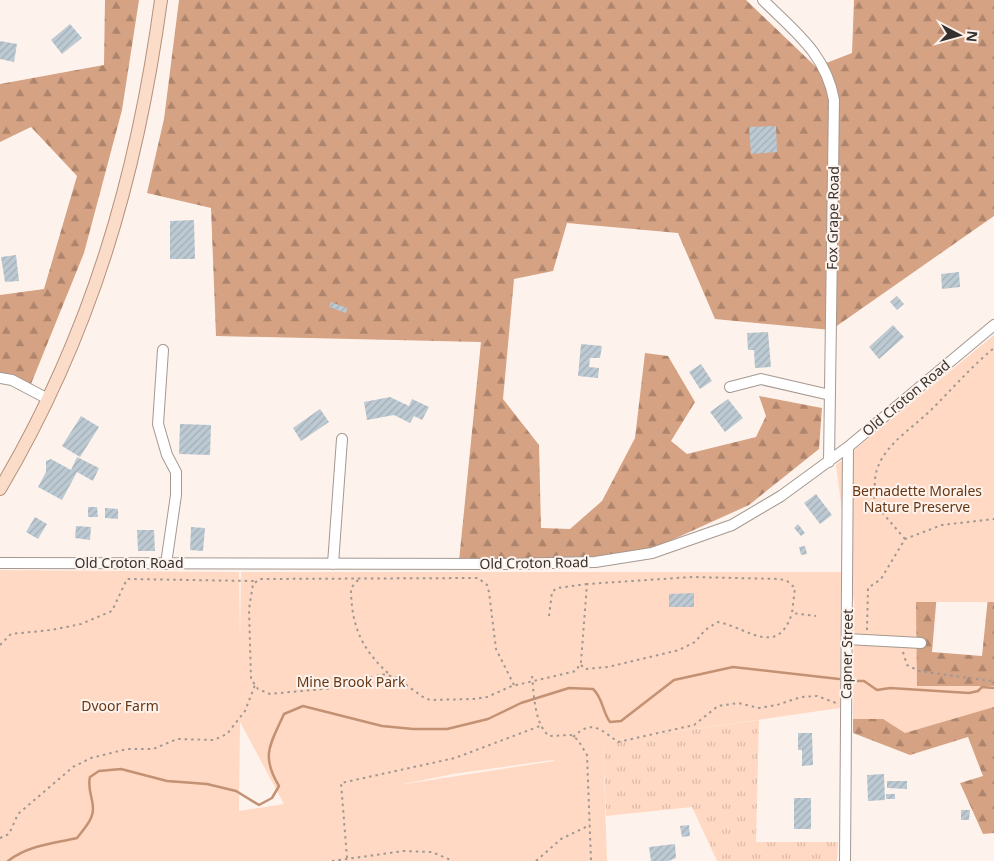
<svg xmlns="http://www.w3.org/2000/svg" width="994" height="861" font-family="'Noto Sans',sans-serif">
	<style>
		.grass { fill: url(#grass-tufts) }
		.forest { fill: url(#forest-firs); fill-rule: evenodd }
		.park { fill: #ffd9c3; fill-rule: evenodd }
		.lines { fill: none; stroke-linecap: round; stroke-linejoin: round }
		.stream { stroke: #c39173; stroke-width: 2.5 }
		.building { fill: url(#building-hatch) }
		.minor-casing { stroke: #a59891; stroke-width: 12 }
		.major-casing { stroke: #b3917b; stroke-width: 14 }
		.path { stroke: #a09893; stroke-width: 2; stroke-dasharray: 2.5 4; stroke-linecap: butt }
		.minor { stroke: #fff; stroke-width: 10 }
		.major { stroke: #fadcc9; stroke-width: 12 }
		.labels { text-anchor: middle; stroke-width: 4; stroke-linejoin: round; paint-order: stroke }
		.street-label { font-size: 14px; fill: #36312e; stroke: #fef3ec }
		.park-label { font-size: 14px; fill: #673714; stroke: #fef3ec }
	</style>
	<defs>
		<pattern id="grass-tufts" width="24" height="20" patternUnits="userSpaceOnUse" patternTransform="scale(1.25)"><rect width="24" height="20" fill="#ffd9c3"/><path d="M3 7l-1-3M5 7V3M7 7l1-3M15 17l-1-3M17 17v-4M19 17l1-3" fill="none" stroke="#dbbba8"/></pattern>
		<pattern id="forest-firs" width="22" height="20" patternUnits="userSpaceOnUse" patternTransform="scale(1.25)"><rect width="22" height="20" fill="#d5a283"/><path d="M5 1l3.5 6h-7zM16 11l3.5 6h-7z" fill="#ae856c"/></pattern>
		<pattern id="building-hatch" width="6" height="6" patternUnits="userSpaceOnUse" patternTransform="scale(1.25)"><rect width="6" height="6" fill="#bdcad3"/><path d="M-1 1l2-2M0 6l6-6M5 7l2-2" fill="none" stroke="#a3aeb5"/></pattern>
	</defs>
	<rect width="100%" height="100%" fill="#fef3ec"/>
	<path class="grass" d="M759,720L756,842H838L837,861H717L692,807L606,816L603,742Z"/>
	<path class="forest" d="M105,0H139L122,110L84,253L31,384L0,377V295L44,289L77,176L31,127L0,142V84L104,65Z
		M179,0H746L816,67L852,53L854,0H994V216L831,330L715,319L678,233L567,223L553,271L514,279L503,399L539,445L541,528L570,529L602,501L635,438L645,353L668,356L695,402L671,441L687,454L756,437L766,416L759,396L822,408L819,449L749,505L632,558L459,561L481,342L216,336L211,208L147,193L164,119Z
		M994,339V833L983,834L960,783L983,776L968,737L910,755L853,733V710ZM937,593L988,597L982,656L932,652Z"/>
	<path class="park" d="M994,335V602H916L917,686H994V707L905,733L883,719H853L854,603L836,465Z
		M0,570L239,572L240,640L241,572H841L840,708L603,742L607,861H0ZM240,722L284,804L239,811ZM553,760L554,761L399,785L453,774Z"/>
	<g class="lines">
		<path class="stream" d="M854,681H864L877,690L890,688L969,693L978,691L982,687L994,688
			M8,861C29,845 52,844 77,838C83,830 93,820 93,809C93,797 87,789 90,777L99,771L121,769L167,781L207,784L236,791L259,805L272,798L279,786C260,755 271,743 284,714L303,706L382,726L413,729H447L488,719L521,703L569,688L593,689C603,698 602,711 610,722L621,721L674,680L733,667L839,679"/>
	</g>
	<path class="building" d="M70,24L82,38L62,54L51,40Z
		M0,41L17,44L14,62L0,59Z
		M776,126L777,152L751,154L749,127Z
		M194,220L195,259H170V221Z
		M16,255L19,281L5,282L1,257Z
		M959,272L960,287L942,289L941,274Z
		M897,296L904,304L897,310L890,302Z
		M331,302L347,308L346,313L329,307Z
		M893,325L904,337L879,359L869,347Z
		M768,332L771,367L755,368L754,350H748L747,333Z
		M581,344L602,346L600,358H590L589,367L599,368L598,378L578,376Z
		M701,364L712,381L700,389L689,372Z
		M390,397L409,406L412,399L429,407L422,420L414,416L410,423L394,415L367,420L364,402Z
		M728,399L743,418L725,432L710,412Z
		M320,409L329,422L301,441L293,428Z
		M81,416L99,427L80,457L62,446Z
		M180,424L211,425L210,455L179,454Z
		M77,457L99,468L93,481L77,472L62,500L38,487L46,472V461L51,459L71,470Z
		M816,494L832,515L820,524L804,503Z
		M88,507H97L98,517H88Z
		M105,508L118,509V519L105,518Z
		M35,517L47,524L38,539L26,532Z
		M798,524L805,533L801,536L794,528Z
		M76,526L91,527L90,540L75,538Z
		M191,527L205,528L203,551L190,550Z
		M137,530H154L155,551H138Z
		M805,546L807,554L801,555L799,547Z
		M694,593V607H669V594Z
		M798,733H812L813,765L802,766V750H798Z
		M884,774L885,800L868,801L867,775Z
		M887,781H907V789L887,788Z
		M886,794H895V799H886Z
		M794,798H811V829H794Z
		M961,810H970L969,820H961Z
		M689,825L690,836L682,837L680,826Z
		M675,844L676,858L668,861H651L649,847Z"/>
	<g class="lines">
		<g class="minor-casing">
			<path id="minor" d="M763,0C795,32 826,54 834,100L829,462
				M163,350L158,424L167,455L176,472V495L166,564
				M0,378L12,380L48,399
				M730,387L761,379L830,395
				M0,563L509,564L595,562L652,553L732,525L781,496L848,447L994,325
				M333,564L342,439
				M847,639L921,643
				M845,861L848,447"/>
		</g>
		<g class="major-casing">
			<path id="major" d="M0,489C91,335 137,177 161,0"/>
		</g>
		<path class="path" d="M905,539L874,503C875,494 874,482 876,473C883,444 915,427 934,407C954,387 972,366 994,348
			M358,580L351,588C351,626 362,650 390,675
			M549,616L552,592L557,588L587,584
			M867,630L868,588L881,579L905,539L942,525L994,519
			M0,645L11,634L51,630L81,624L112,611L127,579L254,581
			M903,652L907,665L919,671L991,681L994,680
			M581,665L585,669L608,667L679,650L695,642L705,630L718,622C748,628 778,658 792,613
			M532,676C534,694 534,723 549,736L571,735L578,740L587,755L591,861
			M514,685L496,649L489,592L487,585L478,578L260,579L253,584L249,609L251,679L258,689L270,694L344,687L382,674L395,677L423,697L430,700L473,699L487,697L512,686L576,671L581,662L587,584L692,577L780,579L787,581L795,588L792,613L816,616
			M573,737C592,719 600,729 618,742L694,725L718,706L738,703L759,708L777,705L801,697L817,696L836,703
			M0,838L9,834L18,814L73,767L91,758L127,749H153L177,739L214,740L227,734L245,711L255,685
			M347,858L341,783L455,758L540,726
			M332,861L404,851L432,852L453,861
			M536,861L561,839L590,825"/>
		<use href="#minor" class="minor"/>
		<use href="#major" class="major"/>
	</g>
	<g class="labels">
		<g class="street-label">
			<text transform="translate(833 218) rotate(-89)" y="5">Fox Grape Road</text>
			<text transform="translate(906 398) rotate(-40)" y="5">Old Croton Road</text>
			<text x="129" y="568">Old Croton Road</text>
			<text transform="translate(534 563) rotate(-1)" y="5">Old Croton Road</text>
			<text transform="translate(847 654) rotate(-89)" y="5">Capner Street</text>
		</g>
		<g class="park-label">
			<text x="917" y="496">Bernadette Morales<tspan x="917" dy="16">Nature Preserve</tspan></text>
			<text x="351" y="687">Mine Brook Park</text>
			<text x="120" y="711">Dvoor Farm</text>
		</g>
	</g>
	<g transform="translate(959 35) rotate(96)" stroke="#fef3ec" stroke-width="4" paint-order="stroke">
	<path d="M0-4L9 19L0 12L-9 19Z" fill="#36312e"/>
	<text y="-8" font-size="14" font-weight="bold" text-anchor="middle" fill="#36312e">N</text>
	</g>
</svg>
